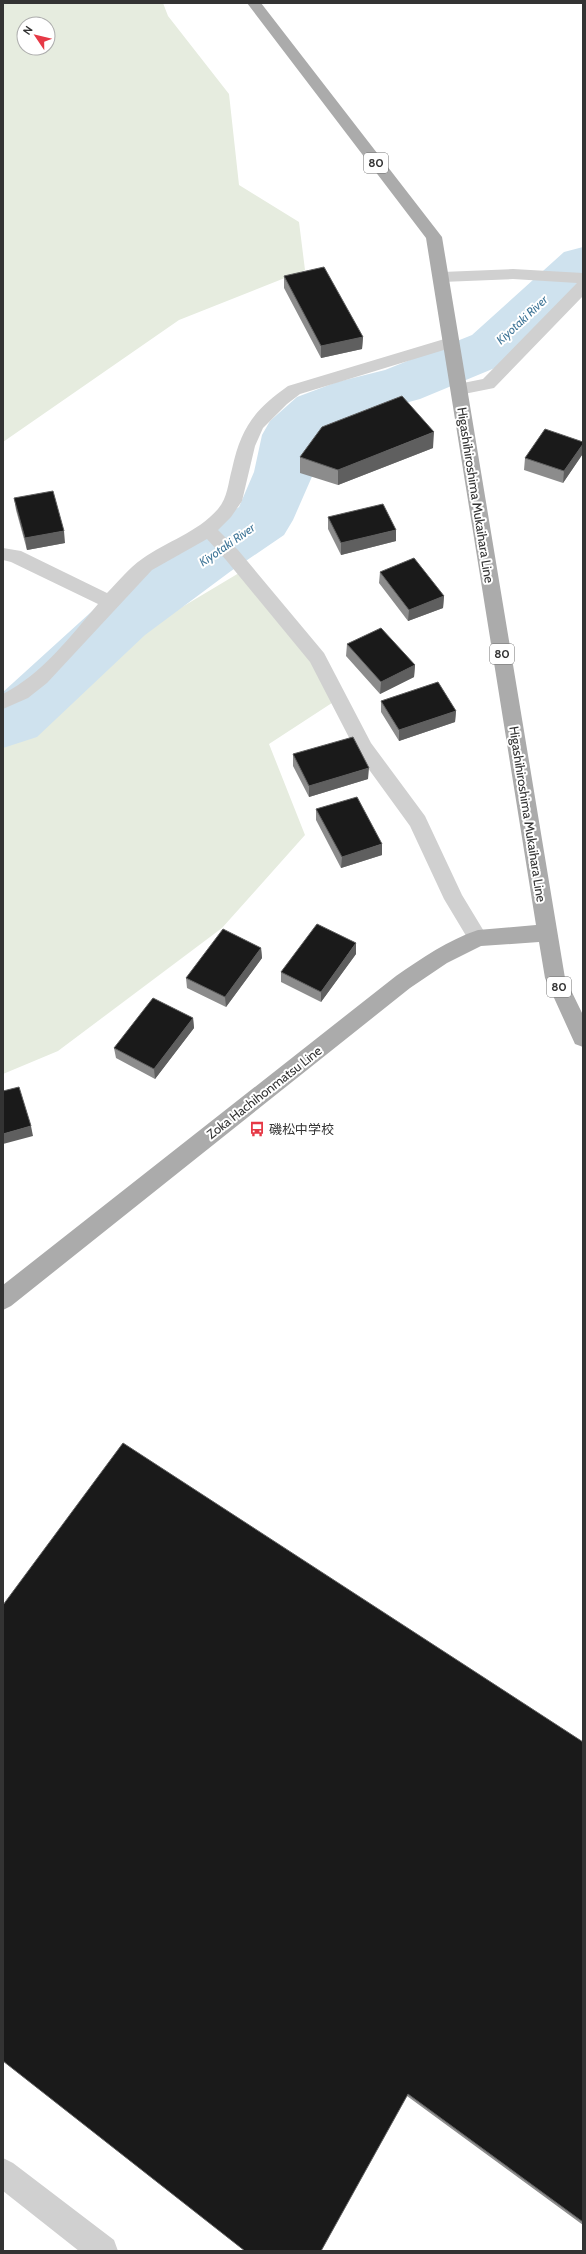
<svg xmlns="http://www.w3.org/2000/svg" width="586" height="2254" font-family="Cabin,'Noto Sans JP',sans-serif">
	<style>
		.green { fill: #e6ecdf; fill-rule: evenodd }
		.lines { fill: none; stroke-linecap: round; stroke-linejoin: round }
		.river { fill: #cfe2ee; fill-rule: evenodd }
		.minor { fill: #d0d0d0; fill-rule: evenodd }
		.major { fill: #ababab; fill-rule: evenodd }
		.wall { fill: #8c8c8c }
		.shaded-wall { fill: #5f5f5f }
		.building { fill: #1a1a1a; stroke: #5f5f5f }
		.labels { text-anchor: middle; stroke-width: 4; stroke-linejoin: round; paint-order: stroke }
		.shield { fill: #fff; stroke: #707070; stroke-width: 1 }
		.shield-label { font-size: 12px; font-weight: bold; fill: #333 }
		.far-water-label { font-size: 12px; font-style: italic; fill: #3f7597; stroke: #fff }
		.street-label { font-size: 13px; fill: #333; stroke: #fff }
		.poi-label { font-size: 13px; fill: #333; stroke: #fff; text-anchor: start }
	</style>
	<rect width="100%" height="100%" fill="#fff"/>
	<path class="green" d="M3,3H163L168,16L229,94L239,185L299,222L305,270L179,320L3,442ZM24,24H48V48H24Z
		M244,570L338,699L269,744L305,835L222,928L58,1051L3,1074V714Z"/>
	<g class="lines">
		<path class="river" d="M583,247V294L512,361L420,399L372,412L339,425L319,442L314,472L293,520L284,535L231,571L145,635L37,737L3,748V692L101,603L187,541L239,507L254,472L262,435L270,421L297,397L337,382L385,370L472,335L564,252Z"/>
		<path class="minor" d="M513,269L583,273V296L494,388L459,395L453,393L451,389L453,385L483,379L577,283L513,279L442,282L436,281L434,277L436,273L442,272Z
			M451,337L457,338L459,342L457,346L300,394L287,404L263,428L255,446L242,501L231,517L218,530L238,550L324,653L371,743L425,816L462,895L488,938L485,944L478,946L471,944L444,899L410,826L357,753L310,662L226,560L207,539L152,570L47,683L28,698L3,709V694C42,674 70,637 98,604L11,562L3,560V548L21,551L107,593C118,582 129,568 142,559C167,541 197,533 218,509C228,497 228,483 232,469C241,428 254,410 288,386Z
			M3,2158L13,2163L114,2240L118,2251H79L3,2191Z"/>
		<path class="major" d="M247,3H261L442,237L565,978L583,1015V1047L575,1044L545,978L539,942L481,946L447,963L410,988L11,1306L3,1310V1285L396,976C422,958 448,940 478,930L536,925L426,238Z"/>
	</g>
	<path class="wall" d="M284,276L363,337L362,349L321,358L284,288Z
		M583,442V447L582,455L563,483L524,470L525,458Z
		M433,448L338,485L300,473V457Z
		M14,498L65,543L27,550L16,510Z
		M328,517L396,541L341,555L328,529Z
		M380,572L444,596L443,608L408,621L379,583Z
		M347,644L415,665L414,677L380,694L346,656Z
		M381,701L456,711L455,722L399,741L381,712Z
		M293,754L368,779L309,797L293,766Z
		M316,809L382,855L341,868L316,820Z
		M261,948L262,958L226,1007L187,988L186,978Z
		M356,954L321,1002L281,982V972Z
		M193,1018L194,1028L155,1079L116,1058L114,1048Z
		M583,1742V2225L407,2096Z"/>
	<path class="shaded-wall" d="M363,337L362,349L321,358V346Z
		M434,432L433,448L338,485V470Z
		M583,444L582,455L563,483L564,471Z
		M396,530V541L341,555V543Z
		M64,531L65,543L27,550L25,538Z
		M444,596L443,608L408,621L409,610Z
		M415,665L414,677L380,694L381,682Z
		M456,711L455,722L399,741V730Z
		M369,768L368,779L309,797V786Z
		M382,844V855L341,868L342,857Z
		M356,943V954L321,1002V992Z
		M261,948L262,958L226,1007L225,997Z
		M193,1018L194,1028L155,1079L154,1069Z
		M31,1126L33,1136L3,1144V1134Z"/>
	<path class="building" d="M324,267L363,337L321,346L284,276Z
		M402,396L434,432L338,470L300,457L322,427Z
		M545,429L583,442V444L564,471L525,458Z
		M53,491L64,531L25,538L14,498Z
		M383,504L396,530L341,543L328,517Z
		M414,558L444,596L409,610L380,572Z
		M381,628L415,665L381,682L347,644Z
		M438,682L456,711L399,730L381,701Z
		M353,737L369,768L309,786L293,754Z
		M357,797L382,844L342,857L316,809Z
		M317,924L356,943L321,992L281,972Z
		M223,929L261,948L225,997L186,978Z
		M153,998L193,1018L154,1069L114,1048Z
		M19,1087L31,1126L3,1134V1091Z
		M123,1443L583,1742V2222L408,2094L321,2251H245L3,2061V1605Z"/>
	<defs>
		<g id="bus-bare" transform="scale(1.2)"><path d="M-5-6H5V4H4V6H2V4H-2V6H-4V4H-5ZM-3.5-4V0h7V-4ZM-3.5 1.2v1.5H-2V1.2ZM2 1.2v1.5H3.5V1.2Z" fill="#e63946" stroke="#fff" stroke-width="2.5" paint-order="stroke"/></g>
	</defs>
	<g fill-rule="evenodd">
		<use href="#bus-bare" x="257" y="1129"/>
	</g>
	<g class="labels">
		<g class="shield">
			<rect x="364" y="153" width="24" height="20" rx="3"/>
			<rect x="490" y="644" width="24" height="20" rx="3"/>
			<rect x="547" y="977" width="24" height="20" rx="3"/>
		</g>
		<g class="shield-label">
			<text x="376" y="167">80</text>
			<text x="502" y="658">80</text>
			<text x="559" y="991">80</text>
		</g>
		<g class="far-water-label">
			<text transform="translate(522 320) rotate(-43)" y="4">Kiyotaki River</text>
			<text transform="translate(227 545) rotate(-35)" y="4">Kiyotaki River</text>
		</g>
		<g class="street-label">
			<text transform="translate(476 495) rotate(81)" y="5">Higashihiroshima Mukaihara Line</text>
			<text transform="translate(528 814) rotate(81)" y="5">Higashihiroshima Mukaihara Line</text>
			<text transform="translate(264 1092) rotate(-38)" y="5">Zoka Hachihonmatsu Line</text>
		</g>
		<g class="poi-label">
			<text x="269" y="1134">磯松中学校</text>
		</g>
	</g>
	<rect width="586" height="2254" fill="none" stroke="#333333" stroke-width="8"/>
	<g transform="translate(36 36) rotate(305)"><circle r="19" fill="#ffffff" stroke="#adadad"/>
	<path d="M0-3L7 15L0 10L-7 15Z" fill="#e63946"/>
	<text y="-6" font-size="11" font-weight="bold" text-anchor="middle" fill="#333333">N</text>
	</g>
</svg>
